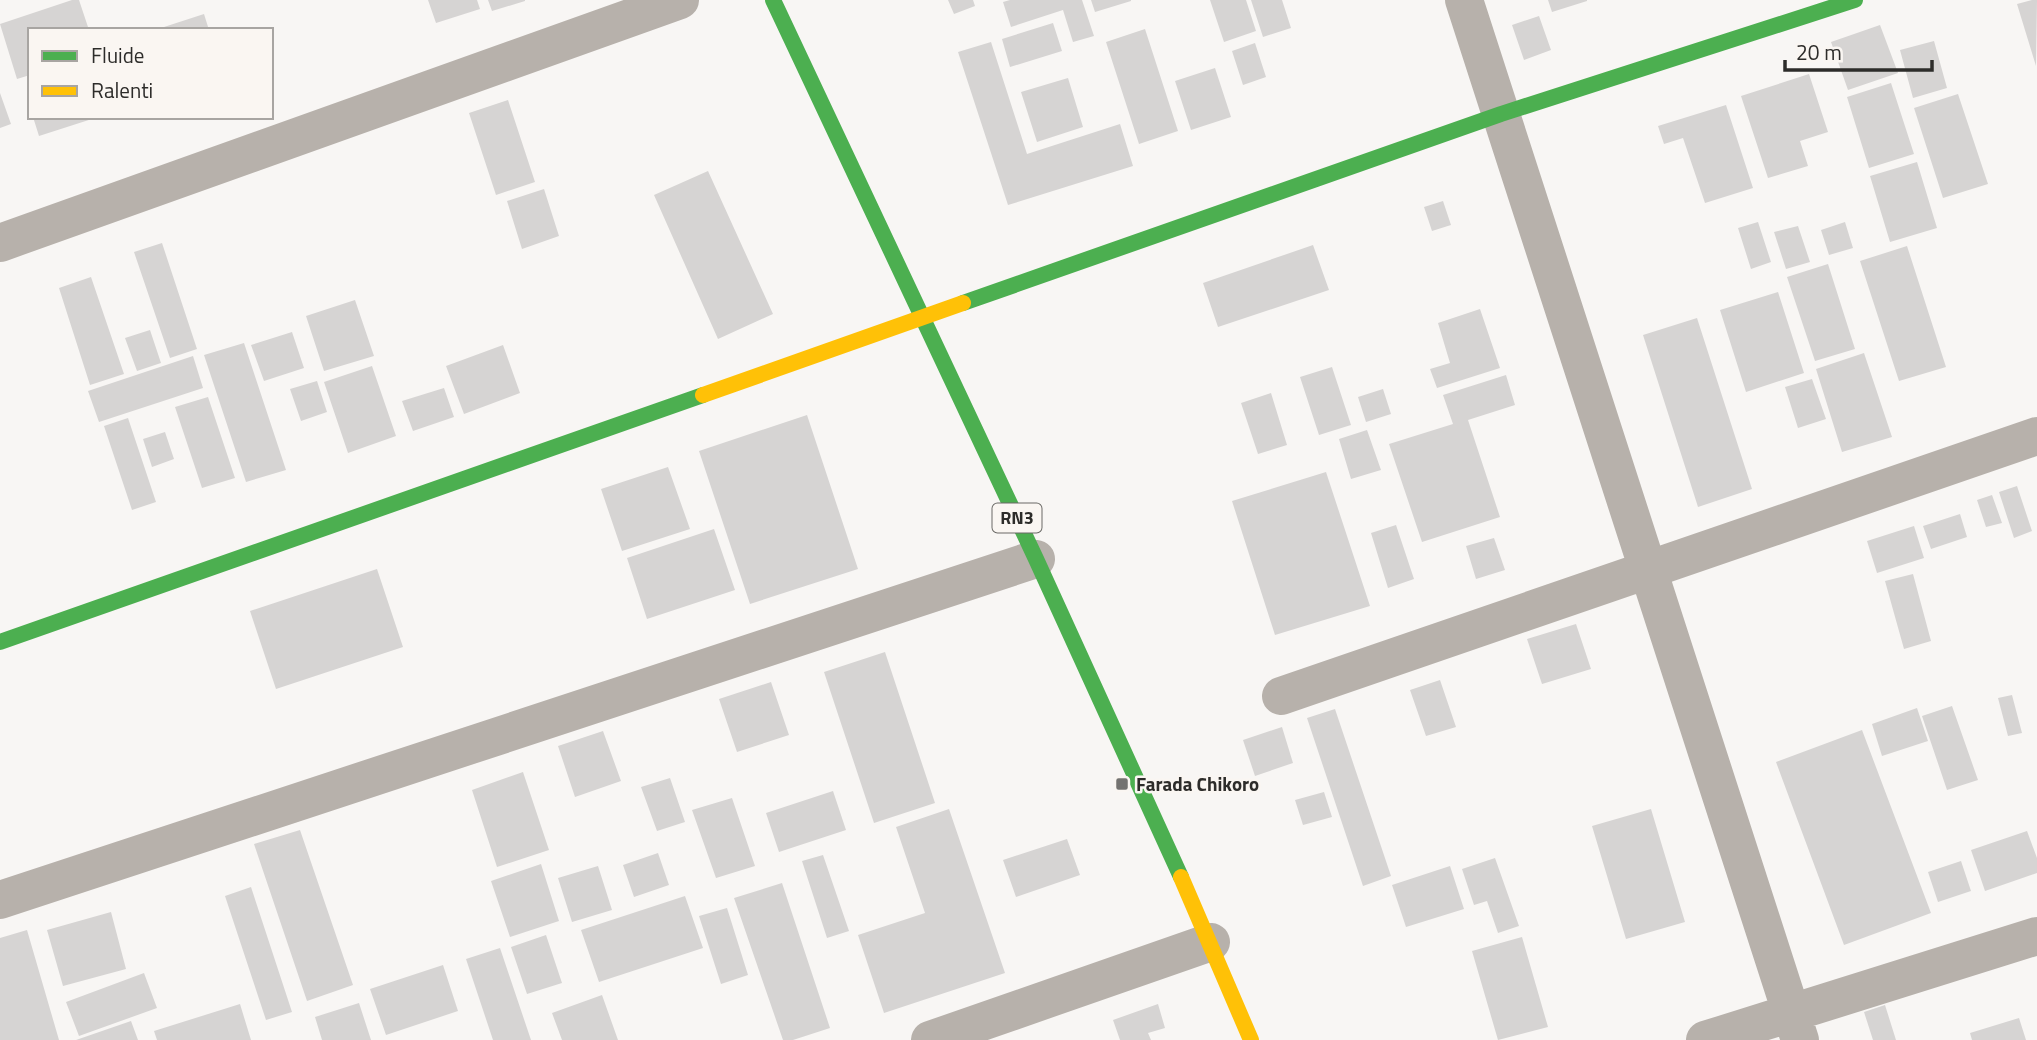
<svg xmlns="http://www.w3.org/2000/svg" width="2037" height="1040" font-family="'Titillium Web',sans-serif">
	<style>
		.building { fill: #d6d4d3 }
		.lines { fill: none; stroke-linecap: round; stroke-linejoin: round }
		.street { stroke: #b7b1ab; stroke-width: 38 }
		.fast { stroke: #4caf50; stroke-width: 16 }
		.slow { stroke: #ffc107; stroke-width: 16 }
		.poi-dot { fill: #747371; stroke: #faf6f2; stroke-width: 2.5 }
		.labels { text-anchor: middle; stroke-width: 5; stroke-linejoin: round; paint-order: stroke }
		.shield { fill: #faf6f2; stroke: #6a6966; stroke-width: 2 }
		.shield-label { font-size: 18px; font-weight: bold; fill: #2d2c2a }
		.poi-label { font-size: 19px; font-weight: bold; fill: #2d2c2a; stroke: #faf6f2; text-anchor: start }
	</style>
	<rect width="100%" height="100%" fill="#f8f6f4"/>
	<path class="building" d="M72,0H79L89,30H30V75L17,79L0,24Z
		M428,0H477L480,9L436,23Z
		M488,0H525V1L492,11Z
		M948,0H973L975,6L954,14Z
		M1010,0H1082L1094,36L1073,42L1063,10L1011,27L1003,2Z
		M1091,0H1131V1L1095,12Z
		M1210,0H1246L1256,31L1224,42Z
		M1251,0H1282L1291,28L1263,37Z
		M1548,0H1587V1L1552,12Z
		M2032,0H2037L2036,66L2017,4Z
		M204,14L209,30H165L164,27Z
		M1539,16L1551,50L1524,60L1512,25Z
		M1053,23L1062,51L1010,67L1002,39Z
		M1880,25L1898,73L1848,90L1831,42Z
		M1145,29L1178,131L1139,144L1106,42Z
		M1934,41L1947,88L1913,98L1900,50Z
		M991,42L1027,154L1120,124L1133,166L1008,205L958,52Z
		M1255,43L1266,77L1243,85L1232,51Z
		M1215,68L1231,117L1191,130L1175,81Z
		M1809,74L1828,132L1800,141L1808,166L1768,178L1741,96Z
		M1068,78L1083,127L1037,142L1021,92Z
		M1891,83L1914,154L1869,168L1847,97Z
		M0,93L11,124L0,128Z
		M1958,94L1988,184L1943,198L1914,108Z
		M508,100L535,182L496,195L469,113Z
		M1726,105L1753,188L1705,203L1683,138L1664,144L1658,126Z
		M33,117H94L95,118L39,136Z
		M1917,162L1937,228L1890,242L1870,176Z
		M708,171L773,314L718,339L654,195Z
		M544,189L559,236L522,249L507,201Z
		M1443,201L1451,225L1432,231L1424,207Z
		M1758,222L1771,262L1751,269L1738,228Z
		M1845,222L1853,248L1829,255L1821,230Z
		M1798,226L1810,262L1786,269L1774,232Z
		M162,243L197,349L170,358L134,252Z
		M1313,245L1329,290L1218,327L1203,283Z
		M1907,246L1946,367L1899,381L1860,261Z
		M1828,264L1855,349L1815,361L1787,277Z
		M91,277L124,374L90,385L59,288Z
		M1778,292L1804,373L1746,392L1720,310Z
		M355,300L374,356L324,371L306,316Z
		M1480,309L1500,368L1437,388L1430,369L1450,363L1438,323Z
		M1697,318L1752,489L1698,507L1643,335Z
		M150,330L161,363L137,371L125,338Z
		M292,332L304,368L264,381L251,345Z
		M244,343L286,470L246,482L204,355Z
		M503,345L520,393L464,414L446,366Z
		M1864,353L1892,437L1842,452L1816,369Z
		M193,356L203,388L99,422L88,391Z
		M372,366L396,436L348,453L324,382Z
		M1332,367L1351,425L1319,435L1300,377Z
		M1506,375L1515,405L1468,420L1500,517L1422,542L1389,444L1453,424L1443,395Z
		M1812,379L1826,419L1798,428L1785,387Z
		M317,381L327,412L301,421L290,389Z
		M444,388L454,417L413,431L402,401Z
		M1383,389L1391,414L1366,422L1358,397Z
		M1271,393L1287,445L1258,454L1241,403Z
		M208,397L235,478L202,488L175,407Z
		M807,415L858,569L750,604L699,451Z
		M128,418L156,502L132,510L104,426Z
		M1367,430L1381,470L1351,479L1339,439Z
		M165,432L174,459L152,467L143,439Z
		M668,467L690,529L622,551L601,489Z
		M1326,472L1370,606L1275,635L1232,501Z
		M2017,486L2032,531L2014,538L1999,492Z
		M1992,495L2002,523L1986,527L1977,500Z
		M1960,514L1967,537L1931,549L1923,526Z
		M1396,525L1414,579L1388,588L1371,533Z
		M1914,526L1924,558L1877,573L1867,541Z
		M714,529L735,590L647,619L627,558Z
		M1494,538L1505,570L1476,579L1466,546Z
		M377,569L403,647L276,689L250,611Z
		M1913,574L1931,641L1904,649L1885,581Z
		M1576,624L1591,669L1542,684L1527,639Z
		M885,652L935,803L874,823L824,672Z
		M1440,680L1456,727L1426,736L1410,690Z
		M771,682L789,735L737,752L719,699Z
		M2012,695L2022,733L2008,736L1998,698Z
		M1952,706L1978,780L1947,790L1922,716Z
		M1917,708L1928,741L1882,756L1872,724Z
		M1335,709L1391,876L1363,886L1307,718Z
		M1282,727L1293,763L1255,776L1243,740Z
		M1862,730L1931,913L1844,945L1776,762Z
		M603,731L621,781L575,797L558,746Z
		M523,772L549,850L497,867L472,790Z
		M670,778L685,822L657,831L641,787Z
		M833,791L846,830L779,852L766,813Z
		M1324,792L1332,817L1303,825L1295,800Z
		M732,798L755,866L716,878L692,810Z
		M949,809L1005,973L884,1013L858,935L925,913L896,827Z
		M1651,809L1685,922L1626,939L1592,826Z
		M300,830L353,985L307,1001L254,844Z
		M2027,831L2037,858V873L1985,891L1971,850Z
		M1067,839L1080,875L1016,897L1003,860Z
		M658,853L669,885L634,897L623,865Z
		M823,855L849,931L827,938L802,861Z
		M1495,858L1519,926L1498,933L1487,901L1474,905L1462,869Z
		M1961,861L1971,891L1938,902L1928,872Z
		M541,864L559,921L510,937L491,881Z
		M598,866L612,910L572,922L558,878Z
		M1450,866L1464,909L1406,927L1392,885Z
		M782,883L830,1028L793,1040H783L734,898Z
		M251,887L292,1012L266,1020L225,896Z
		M685,896L703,948L599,982L581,930Z
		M727,908L748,975L721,984L699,916Z
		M111,912L126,969L63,986L47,930Z
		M27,930L59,1040H0V938Z
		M546,935L562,983L527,994L511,947Z
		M1522,937L1548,1027L1498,1040L1472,951Z
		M500,948L531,1040H493L466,959Z
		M443,965L458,1011L386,1035L370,989Z
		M144,973L157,1008L79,1036L66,1002Z
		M602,995L618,1040H562L552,1013Z
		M359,1003L371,1040H322L315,1017Z
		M240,1004L251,1040H157L154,1031Z
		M1158,1004L1165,1028L1148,1033L1151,1040H1120L1113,1020Z
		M1885,1005L1896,1040H1873L1864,1012Z
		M2019,1018L2026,1040H1972L1970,1033Z
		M131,1021L138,1040H76Z"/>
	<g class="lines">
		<path class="street" d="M1464,0L1800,1040
			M0,243L680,0
			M1281,696L2037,436
			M0,900L1036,559
			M930,1040L1211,942
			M1705,1040L2037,936"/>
		<path class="fast" d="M773,0L1036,559L1181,877
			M963,303L1501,114L1855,0
			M0,642L703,395"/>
		<path class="slow" d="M703,395L963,303
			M1181,877L1251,1040"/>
	</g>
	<rect class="poi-dot" x="1115" y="777" width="14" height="14" rx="3.5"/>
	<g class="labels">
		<rect class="shield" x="992.5" y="503.5" width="49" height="29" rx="5"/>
		<g class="shield-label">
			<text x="1017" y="524">RN3</text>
		</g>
		<g class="poi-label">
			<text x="1136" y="791">Farada Chikoro</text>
		</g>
	</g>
	<rect x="28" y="28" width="245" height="91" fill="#faf6f2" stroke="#a8a5a2" stroke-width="2"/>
	<rect x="42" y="51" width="35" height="10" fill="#4caf50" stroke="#a8a5a2" stroke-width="2"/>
	<text x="91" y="63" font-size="21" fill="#2d2c2a">Fluide</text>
	<rect x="42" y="86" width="35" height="10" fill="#ffc107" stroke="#a8a5a2" stroke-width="2"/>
	<text x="91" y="98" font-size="21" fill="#2d2c2a">Ralenti</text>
	<path d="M1785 60v10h147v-10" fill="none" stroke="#2d2c2a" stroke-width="3.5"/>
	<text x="1796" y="60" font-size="21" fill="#2d2c2a" stroke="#faf6f2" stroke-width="5" paint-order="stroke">20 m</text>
</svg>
